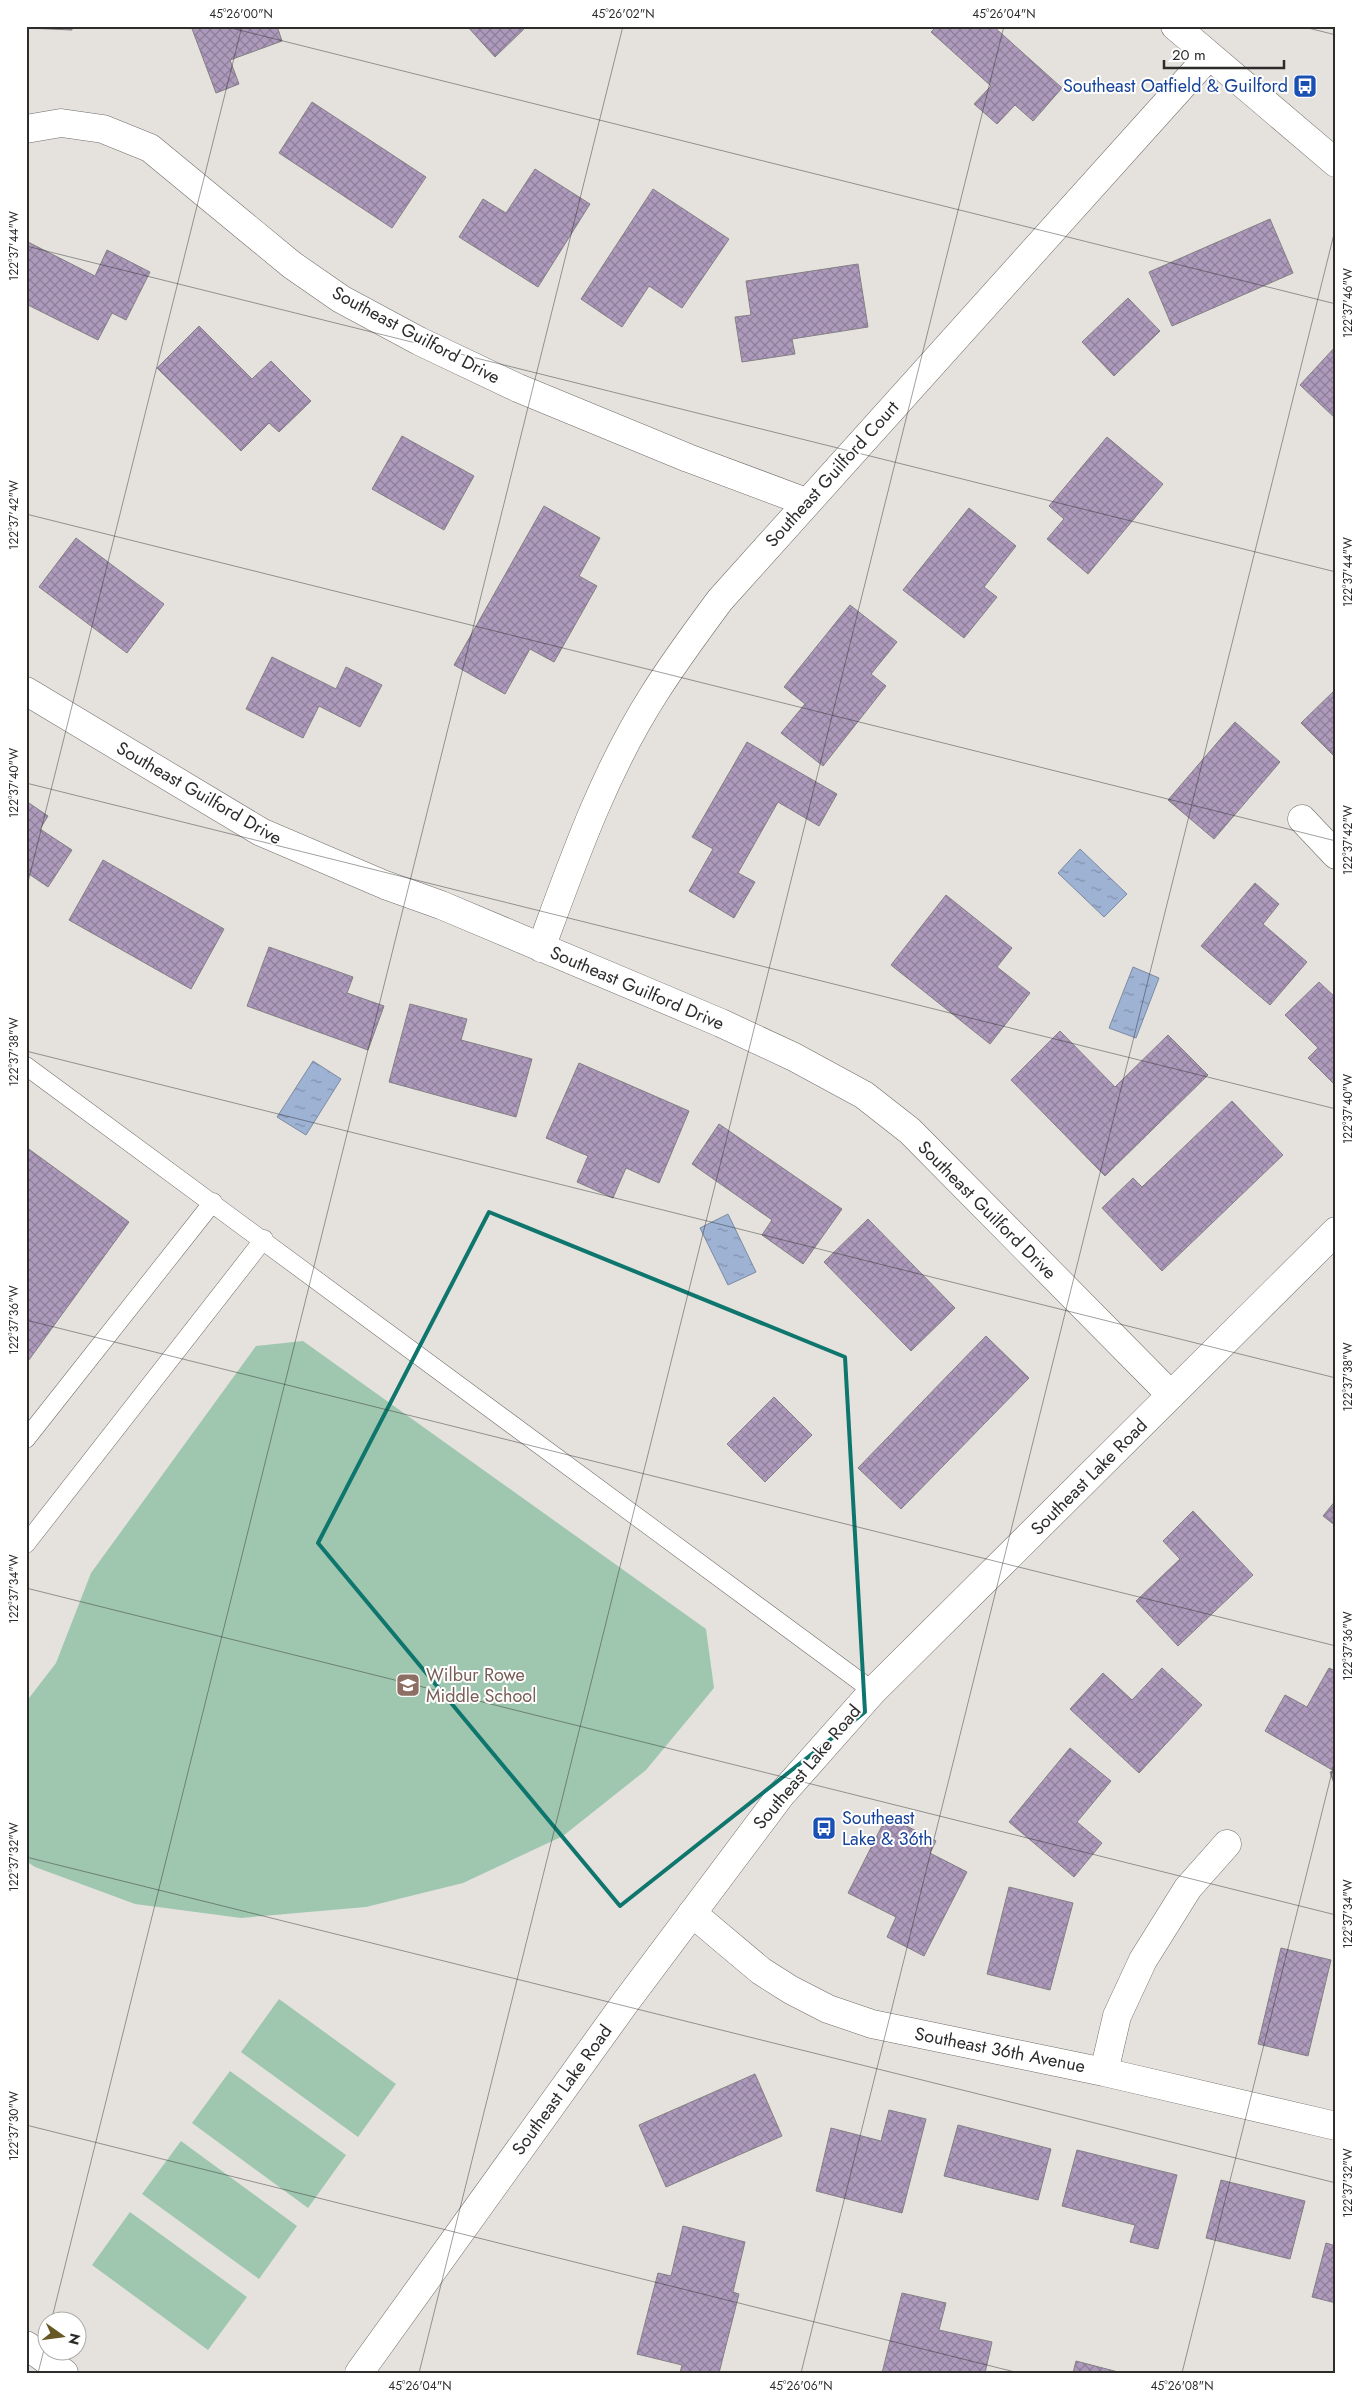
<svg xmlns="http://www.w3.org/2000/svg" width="1362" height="2399" font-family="Jost,sans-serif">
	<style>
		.green { fill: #9fc7af }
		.water { fill: url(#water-ripples); stroke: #7c8aa1 }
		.building { fill: url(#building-cross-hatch); stroke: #838084 }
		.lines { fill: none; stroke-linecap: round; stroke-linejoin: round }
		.lane-casing { stroke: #706d6a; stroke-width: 19 }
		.street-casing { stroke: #706d6a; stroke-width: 29 }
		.secondary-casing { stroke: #706d6a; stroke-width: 29 }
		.lane { stroke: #fff; stroke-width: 18 }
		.street { stroke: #fff; stroke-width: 28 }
		.secondary { stroke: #fff; stroke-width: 28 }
		.marked { fill: none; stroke: #0f766e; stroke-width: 4; stroke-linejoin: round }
		.ticks { fill: none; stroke: #2d2c2b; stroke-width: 1; stroke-opacity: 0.45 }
		.labels { text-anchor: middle; stroke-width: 4; stroke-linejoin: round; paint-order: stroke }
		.transit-label { font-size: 18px; fill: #164399; stroke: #fff; text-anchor: end }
		.street-label { font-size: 18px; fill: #2d2c2b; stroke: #fff }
		.education-label { font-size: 18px; fill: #785e54; stroke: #fff; text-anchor: start }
		.neatline { fill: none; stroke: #2d2c2b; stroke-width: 2 }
		.ticks-label { font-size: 12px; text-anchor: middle; fill: #2d2c2b }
	</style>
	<defs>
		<pattern id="water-ripples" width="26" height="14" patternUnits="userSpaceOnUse" patternTransform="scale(1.25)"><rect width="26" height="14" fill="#9eb2d4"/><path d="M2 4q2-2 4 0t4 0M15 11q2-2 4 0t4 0" fill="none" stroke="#8191ac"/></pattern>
		<pattern id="building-cross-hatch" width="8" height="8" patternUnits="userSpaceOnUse" patternTransform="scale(1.25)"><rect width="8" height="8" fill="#ae9abc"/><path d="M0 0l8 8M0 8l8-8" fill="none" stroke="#8e7e99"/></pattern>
	</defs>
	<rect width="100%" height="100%" fill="#e5e2de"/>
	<path class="green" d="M303,1341L706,1629L714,1688L646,1770L563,1836L463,1883L366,1907L241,1918L135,1904L35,1867L26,1861V1702L56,1663L91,1573L256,1346Z
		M279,1999L396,2084L358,2137L241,2052Z
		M230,2071L346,2155L308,2208L192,2123Z
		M181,2141L297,2226L259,2279L142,2194Z
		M130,2212L247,2297L208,2350L92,2265Z"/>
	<path class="water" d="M1080,849L1127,894L1104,917L1058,873Z
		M1133,967L1159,978L1136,1038L1109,1028Z
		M313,1061L341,1079L306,1135L277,1117Z
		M728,1214L756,1272L728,1285L700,1228Z"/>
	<path class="building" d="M26,26H72V30L26,28Z
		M191,26H277L282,41L230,60L239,84L216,93Z
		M467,26H527L495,57Z
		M937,26H993L1062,88L1033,121L1015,105L997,124L974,104L991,86L931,32Z
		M312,102L426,177L392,228L279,153Z
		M535,169L590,204L538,287L459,237L483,199L506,213Z
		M653,189L729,239L682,308L649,286L622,327L581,299Z
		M1270,219L1293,273L1172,326L1149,272Z
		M26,241L95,276L107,250L150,272L126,320L112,313L98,340L26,304Z
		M858,264L868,327L792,339L795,354L742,362L735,317L751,315L746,281Z
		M1128,298L1160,331L1114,376L1082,342Z
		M199,326L252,379L271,361L311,401L279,432L269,423L241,451L157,368Z
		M1336,346V419L1300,385Z
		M402,436L474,476L444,530L372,489Z
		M1107,437L1163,484L1088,574L1047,539L1064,519L1049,506Z
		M544,506L600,538L579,576L597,586L554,662L530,649L505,694L454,665Z
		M969,508L1016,546L984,587L997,597L964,638L903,590Z
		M76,538L164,604L127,653L39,587Z
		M850,605L897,642L871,674L886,686L823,766L781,733L805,704L784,687Z
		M272,657L336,689L346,667L382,685L360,727L319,706L303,738L246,709Z
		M1336,689V758L1301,723Z
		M1235,722L1280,762L1214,839L1168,800Z
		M747,742L837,794L819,826L778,802L738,873L755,882L734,918L689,891L713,849L692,837Z
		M26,801L48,816L40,829L72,850L48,887L26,872Z
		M103,860L224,929L191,989L69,920Z
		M1255,883L1279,904L1263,924L1307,962L1270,1005L1201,946Z
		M946,895L1012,948L997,967L1030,993L990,1044L891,965Z
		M269,947L353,977L347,993L384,1006L368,1050L247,1006Z
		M1319,982L1336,998V1086L1308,1058L1318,1048L1285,1015Z
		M410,1004L467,1019L461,1040L532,1059L516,1117L389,1082Z
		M1060,1031L1115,1087L1168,1035L1208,1075L1105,1176L1011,1080Z
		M579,1063L689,1111L659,1183L626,1168L613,1198L577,1182L588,1156L546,1138Z
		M1232,1101L1283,1155L1162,1271L1102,1208L1133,1178L1142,1187Z
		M719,1124L842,1209L803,1264L762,1235L772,1220L692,1164Z
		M26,1147L129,1222L26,1364Z
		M868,1219L955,1308L911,1351L824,1262Z
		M986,1336L1029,1378L901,1509L858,1468Z
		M774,1397L812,1435L765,1482L727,1444Z
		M1336,1500V1526L1323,1516Z
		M1193,1511L1253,1575L1178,1646L1136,1601L1180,1559L1163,1541Z
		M1162,1668L1202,1705L1139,1773L1070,1709L1103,1673L1132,1700Z
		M1329,1668L1336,1671V1789L1330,1772L1334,1771L1265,1731L1285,1695L1307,1707Z
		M1070,1748L1111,1781L1077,1822L1102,1843L1074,1877L1009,1822Z
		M887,1816L936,1841L930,1853L967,1872L924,1956L887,1937L896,1917L848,1893Z
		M1009,1887L1073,1903L1050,1990L987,1974Z
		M1281,1948L1331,1960L1308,2056L1258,2044Z
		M755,2074L782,2136L666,2187L639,2125Z
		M889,2110L926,2119L902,2213L816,2191L831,2128L881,2141Z
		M958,2125L1051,2149L1038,2200L944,2176Z
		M1077,2150L1177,2175L1158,2249L1130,2242L1135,2225L1062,2206Z
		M1221,2180L1305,2201L1290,2259L1206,2238Z
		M683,2226L745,2242L733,2292L739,2294L719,2373H680L682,2365L637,2354L658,2273L671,2276Z
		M1326,2243L1336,2246V2303L1312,2297Z
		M902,2293L946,2303L939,2330L992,2342L985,2373H882Z
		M1076,2361L1122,2373H1073Z"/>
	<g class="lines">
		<g class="lane-casing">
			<path id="lane" d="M26,1066L873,1691
				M26,1439L213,1202
				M26,1544L264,1239"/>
		</g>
		<g class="street-casing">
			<path id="street" d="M26,129L61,123L103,129L150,148L292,265L341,299L419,341L518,388L688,458L806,502
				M26,691L261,832L385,885L441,905L721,1023L794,1057L864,1095L910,1131L1171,1395
				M1302,819L1336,855
				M541,948C573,861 604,772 654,694C674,662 697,631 720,600L1209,56
				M692,1913L761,1971L791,1990L828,2009L872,2024L1104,2072L1336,2126
				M1104,2072L1117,2016L1143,1960L1188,1888L1227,1844
				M26,2345L64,2373"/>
		</g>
		<g class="secondary-casing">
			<path id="secondary" d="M1175,26L1336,163
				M359,2373L625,2003L780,1796L873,1691L1336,1231"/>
		</g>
		<use href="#lane" class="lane"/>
		<use href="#street" class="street"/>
		<use href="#secondary" class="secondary"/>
	</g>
	<path class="marked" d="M489,1212L845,1357L865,1712L620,1906L318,1543Z"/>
	<path class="ticks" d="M223,26L1336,304M1300,26L1336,35M26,246L1336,572M26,514L1336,841M26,783L1336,1109M26,890L242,26M26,1051L1336,1378M26,1320L1336,1646M26,1588L1336,1915M26,1857L1336,2183M26,2125L1019,2373M51,2322L623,26M38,2373L48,2334M419,2373L1004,26M801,2373L1336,226M1182,2373L1336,1756"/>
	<defs>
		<g id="bus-square" transform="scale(1.25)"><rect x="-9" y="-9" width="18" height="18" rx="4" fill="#1a4fb4" stroke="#fff"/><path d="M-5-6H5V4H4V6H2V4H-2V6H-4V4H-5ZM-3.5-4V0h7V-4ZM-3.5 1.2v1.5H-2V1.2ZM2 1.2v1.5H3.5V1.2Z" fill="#fff"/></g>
		<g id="school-square" transform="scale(1.25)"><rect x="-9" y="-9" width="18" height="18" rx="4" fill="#8d6e63" stroke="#fff"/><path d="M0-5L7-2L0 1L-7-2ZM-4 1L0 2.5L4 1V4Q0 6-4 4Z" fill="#fff"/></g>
	</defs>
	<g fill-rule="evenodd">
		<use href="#bus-square" x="1305" y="86"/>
		<use href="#school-square" x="408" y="1685"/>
		<use href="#bus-square" x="824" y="1828"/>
	</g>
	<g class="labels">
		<g class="transit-label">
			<text x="1288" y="92">Southeast Oatfield &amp; Guilford</text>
			<text x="842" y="1824" text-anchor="start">Southeast<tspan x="842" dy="21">Lake &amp; 36th</tspan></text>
		</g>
		<g class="street-label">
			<text transform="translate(416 335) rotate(28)" y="6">Southeast Guilford Drive</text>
			<text transform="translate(832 474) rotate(-48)" y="6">Southeast Guilford Court</text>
			<text transform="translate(199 793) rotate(30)" y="6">Southeast Guilford Drive</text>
			<text transform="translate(637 988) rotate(23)" y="6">Southeast Guilford Drive</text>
			<text transform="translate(987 1210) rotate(45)" y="6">Southeast Guilford Drive</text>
			<text transform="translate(1089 1477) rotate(-45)" y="6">Southeast Lake Road</text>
			<text transform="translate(807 1767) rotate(-50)" y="6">Southeast Lake Road</text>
			<text transform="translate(1000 2050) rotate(11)" y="6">Southeast 36th Avenue</text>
			<text transform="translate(562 2090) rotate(-54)" y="6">Southeast Lake Road</text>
		</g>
		<g class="education-label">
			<text x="426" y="1681">Wilbur Rowe<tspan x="426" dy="21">Middle School</tspan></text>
		</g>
	</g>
	<rect width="1362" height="2399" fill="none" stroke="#ffffff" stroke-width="55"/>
	<g transform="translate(62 2336) rotate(104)"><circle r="24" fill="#ffffff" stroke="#ababaa"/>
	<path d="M0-4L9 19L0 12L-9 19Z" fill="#685826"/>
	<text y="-8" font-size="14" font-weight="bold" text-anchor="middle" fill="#2d2c2b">N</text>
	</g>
	<path d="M1164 60v8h120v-8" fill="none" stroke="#2d2c2b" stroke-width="2.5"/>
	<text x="1172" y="60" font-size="15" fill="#2d2c2b" stroke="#ffffff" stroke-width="4" paint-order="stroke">20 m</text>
	<rect x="28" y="28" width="1306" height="2344" class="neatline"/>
	<g class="ticks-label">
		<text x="241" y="18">45°26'00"N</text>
		<text x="623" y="18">45°26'02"N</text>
		<text x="1004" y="18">45°26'04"N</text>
		<text transform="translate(14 246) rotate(-90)" y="4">122°37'44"W</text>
		<text transform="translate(1348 303) rotate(-90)" y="4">122°37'46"W</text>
		<text transform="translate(14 515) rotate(-90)" y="4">122°37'42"W</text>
		<text transform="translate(1348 572) rotate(-90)" y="4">122°37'44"W</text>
		<text transform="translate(14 783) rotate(-90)" y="4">122°37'40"W</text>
		<text transform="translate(1348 840) rotate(-90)" y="4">122°37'42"W</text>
		<text transform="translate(14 1052) rotate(-90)" y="4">122°37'38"W</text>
		<text transform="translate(1348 1109) rotate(-90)" y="4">122°37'40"W</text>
		<text transform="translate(14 1320) rotate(-90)" y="4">122°37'36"W</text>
		<text transform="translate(1348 1377) rotate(-90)" y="4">122°37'38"W</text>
		<text transform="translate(14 1589) rotate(-90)" y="4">122°37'34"W</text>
		<text transform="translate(1348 1646) rotate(-90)" y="4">122°37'36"W</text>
		<text transform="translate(14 1857) rotate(-90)" y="4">122°37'32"W</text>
		<text transform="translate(1348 1914) rotate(-90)" y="4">122°37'34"W</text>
		<text transform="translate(14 2126) rotate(-90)" y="4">122°37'30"W</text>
		<text transform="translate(1348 2183) rotate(-90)" y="4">122°37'32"W</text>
		<text x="420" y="2390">45°26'04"N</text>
		<text x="801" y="2390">45°26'06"N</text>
		<text x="1182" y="2390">45°26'08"N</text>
	</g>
</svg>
